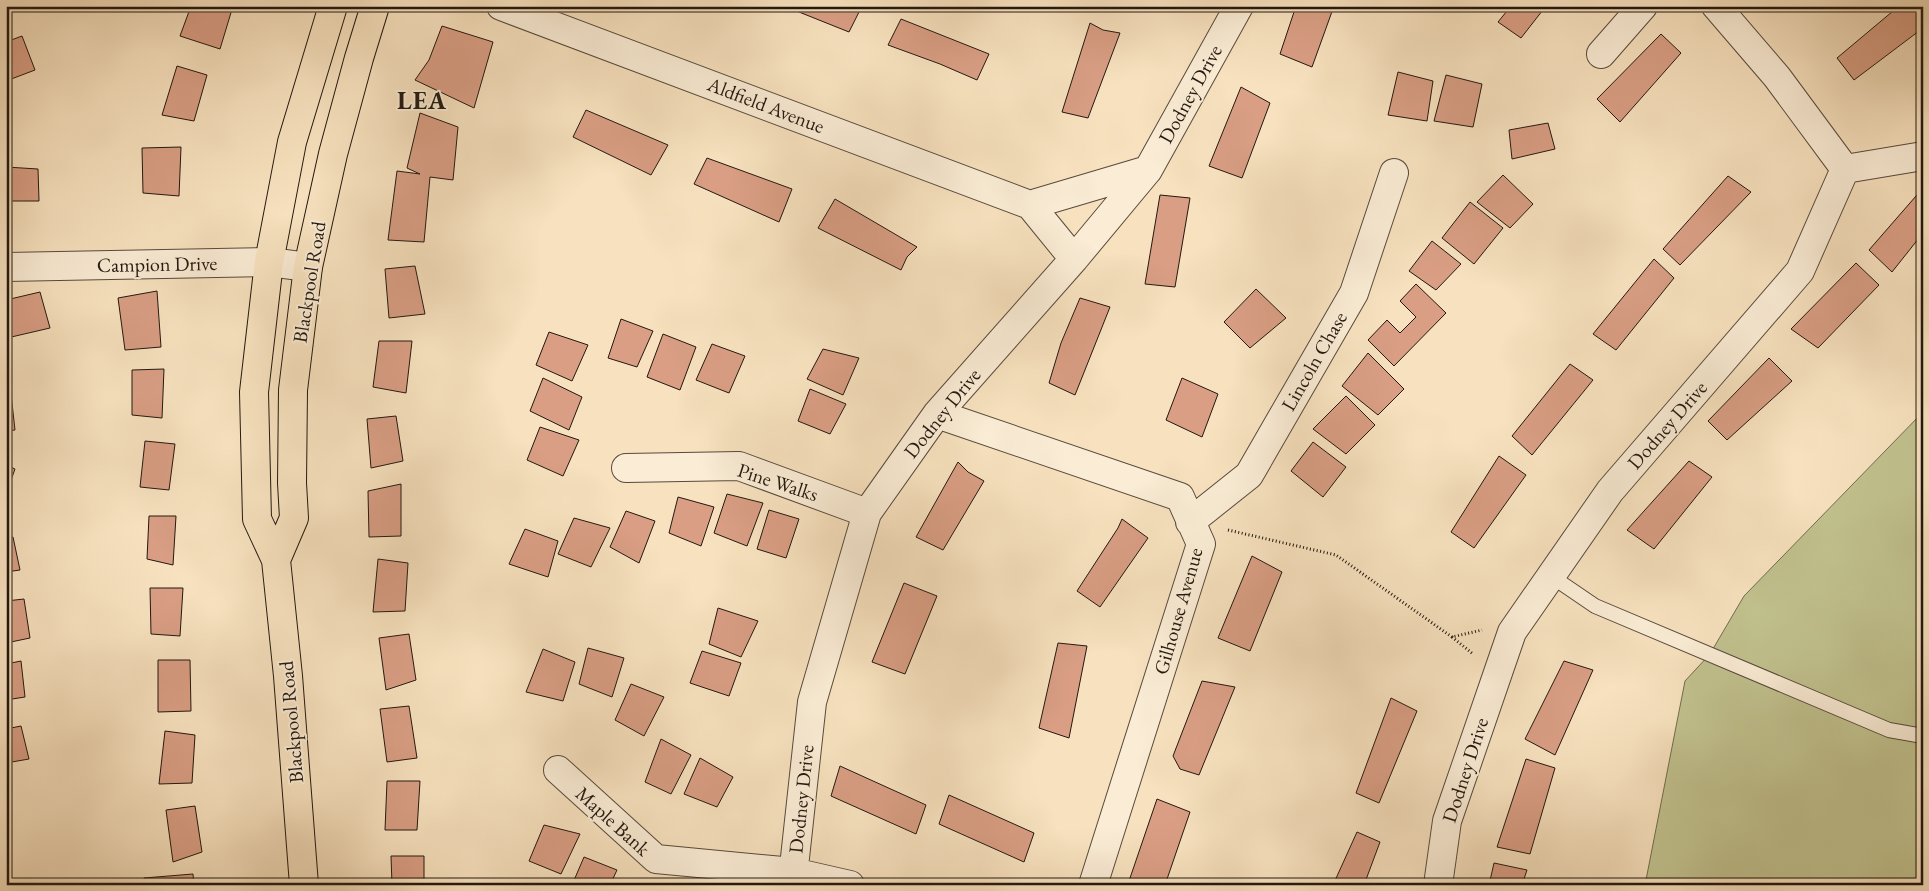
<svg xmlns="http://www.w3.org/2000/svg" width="1929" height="891" font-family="'EB Garamond',serif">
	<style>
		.green { fill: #c1c28f; stroke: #726d50 }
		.building { fill: #d99e84; stroke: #231810 }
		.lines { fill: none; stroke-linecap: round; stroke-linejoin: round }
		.service-casing { stroke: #584a3c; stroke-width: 16 }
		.minor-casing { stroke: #584a3c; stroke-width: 30 }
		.trunk-casing { stroke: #231810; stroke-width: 30 }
		.path { stroke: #231810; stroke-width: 3; stroke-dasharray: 1 2.5; stroke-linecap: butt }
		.service { stroke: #faecd5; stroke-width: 14 }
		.minor { stroke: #faecd5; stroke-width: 28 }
		.trunk { stroke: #f7e1be; stroke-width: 28 }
		.labels { text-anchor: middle; stroke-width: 4; stroke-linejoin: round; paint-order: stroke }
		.street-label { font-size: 20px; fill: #231810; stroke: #faecd5 }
		.district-label { font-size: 25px; font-weight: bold; letter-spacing: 1px; fill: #231810; stroke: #faecd5 }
	</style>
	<rect width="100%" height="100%" fill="#f7e1be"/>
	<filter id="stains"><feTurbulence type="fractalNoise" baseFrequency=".004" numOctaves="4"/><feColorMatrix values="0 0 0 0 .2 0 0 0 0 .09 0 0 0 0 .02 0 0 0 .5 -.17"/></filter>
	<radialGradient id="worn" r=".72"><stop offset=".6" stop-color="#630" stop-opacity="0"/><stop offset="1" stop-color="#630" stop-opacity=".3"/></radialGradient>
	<path class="green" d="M1923,412V885H1645L1685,681L1710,654L1744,596Z"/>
	<path class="building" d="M191,6H233L220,49L180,36Z
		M784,6H862L849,32Z
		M1296,6H1334L1312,67L1280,54Z
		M1511,6H1546L1521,38L1498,22Z
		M1899,6H1915L1923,17V28L1854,80L1837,58Z
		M901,19L989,54L977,80L940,64L888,45Z
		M1090,23L1103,30L1120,33L1088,118L1062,112Z
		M442,26L493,42L474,108L415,80L429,60Z
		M1661,34L1681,53L1620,122L1597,99Z
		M22,36L35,70L6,81V42Z
		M177,66L207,75L194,121L162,115Z
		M1398,72L1433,81L1427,121L1388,115Z
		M1446,75L1482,84L1473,127L1434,121Z
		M1241,87L1270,103L1242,178L1209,166Z
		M586,110L668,145L651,175L573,137Z
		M420,113L458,127L453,180L430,177L424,242L388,240L397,171L420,174L407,168Z
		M1548,123L1555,149L1512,159L1509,130Z
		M181,147L179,196L143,193L142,148Z
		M707,158L792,189L779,222L694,184Z
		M6,167L38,169L39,201H6Z
		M1503,175L1533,204L1510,228L1477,202Z
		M1728,176L1751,192L1680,265L1663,249Z
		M1923,188V233L1892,272L1869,250Z
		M1160,195L1190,198L1175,287L1145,284Z
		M835,199L917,247L907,257L901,270L818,228Z
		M1470,202L1503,228L1474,264L1442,238Z
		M1432,241L1461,264L1436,290L1409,271Z
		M1654,259L1674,278L1616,350L1593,334Z
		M1856,263L1879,285L1818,348L1791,329Z
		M415,266L425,314L389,318L385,269Z
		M1416,284L1446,313L1394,366L1368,340L1387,320L1400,333L1416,317L1400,301Z
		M1256,289L1286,318L1250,348L1224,322Z
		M157,291L161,347L125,350L118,298Z
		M40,292L50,328L7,338L6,300Z
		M1080,298L1110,307L1075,395L1049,383L1061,343Z
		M621,319L653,331L637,367L608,358Z
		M549,332L588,345L572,381L536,365Z
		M663,334L696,347L680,390L647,377Z
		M379,341H412L406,393L373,387Z
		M712,344L745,356L729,393L696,380Z
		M823,349L859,358L843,395L807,379Z
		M1368,353L1404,389L1378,415L1342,386Z
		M1769,358L1792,381L1727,440L1708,421Z
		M1570,364L1593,380L1532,455L1512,436Z
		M164,369L162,418L132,415V370Z
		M543,378L582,397L569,430L530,411Z
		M1182,378L1218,394L1202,437L1166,420Z
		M810,389L846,404L830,434L798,421Z
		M6,394H11L15,430L6,431Z
		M1346,396L1375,425L1346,454L1313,429Z
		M396,416L403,461L371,468L367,419Z
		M540,427L579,440L563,476L527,460Z
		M145,441L175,444L169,490L140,487Z
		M1313,442L1346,467L1323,497L1291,471Z
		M1499,456L1526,475L1474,548L1451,532Z
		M1689,461L1712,477L1654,549L1627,530Z
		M958,462L968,472L984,481L943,550L916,537Z
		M6,465L15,469L6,494Z
		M401,484V536L369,537L368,491Z
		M727,494L763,503L747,546L714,533Z
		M678,497L714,507L701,546L669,533Z
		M769,510L799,519L786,558L757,549Z
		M626,511L655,521L639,563L610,547Z
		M149,516H176L173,565L147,559Z
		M574,518L610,528L591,567L558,554Z
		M1122,519L1148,538L1100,607L1077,591L1118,528Z
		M525,529L558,541L548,577L509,564Z
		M13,537L20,570L6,572V538Z
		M1252,556L1282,572L1250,651L1218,638Z
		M378,559L408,563L405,611L373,612Z
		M904,583L937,596L905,674L872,662Z
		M150,588H183L180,636L151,634Z
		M24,599L30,638L6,643V601Z
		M718,608L758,621L741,657L709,644Z
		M409,634L416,680L386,690L379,638Z
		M1058,643L1087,646L1069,738L1039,728Z
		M588,648L624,658L612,697L579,684Z
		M543,649L575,662L563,701L526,692Z
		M702,651L741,663L729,696L690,683Z
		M158,660H190L191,711L158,712Z
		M21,661L25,697L6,700V664Z
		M1564,661L1593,670L1555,755L1525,739Z
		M1202,681L1235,687L1199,775L1180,769L1173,756Z
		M631,684L664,697L644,736L615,720Z
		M1391,698L1417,711L1379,803L1356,793Z
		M409,706L417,758L387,762L380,709Z
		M21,726L29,759L6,763V729Z
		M165,731L195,735L192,783L159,784Z
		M661,739L691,755L671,794L645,782Z
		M700,758L733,777L717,807L684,794Z
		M1526,759L1555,768L1530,854L1497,847Z
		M840,766L926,805L916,834L831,796Z
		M387,781H420L417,830H385Z
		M949,795L1034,833L1024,862L939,824Z
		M1157,799L1190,812L1165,885H1139L1129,881Z
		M195,806L202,852L173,862L166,810Z
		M544,825L580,834L561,874L529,861Z
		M1357,832L1380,842L1364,885H1333Z
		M391,856H424V885H392Z
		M584,857L617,870L610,885H572Z
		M1494,863L1527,870L1522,885H1489Z
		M193,874L194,885H144V878Z"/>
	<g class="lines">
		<g class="service-casing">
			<path id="service" d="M1551,576L1595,606L1889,730L1923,736"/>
		</g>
		<g class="minor-casing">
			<path id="minor" d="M501,6L1030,205L1074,259
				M1601,54L1643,6
				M1845,169L1923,156
				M1030,205L1148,170
				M6,267L269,262L308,267
				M937,414L1180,497L1201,544L1093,885
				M626,468L739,466L867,513
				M1190,522L1249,475L1354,293L1394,173
				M558,770L656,859L793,872L850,885
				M792,885L812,702L867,513L937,414L1074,259L1148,170L1239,6
				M1438,885L1447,821L1512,632L1610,491L1800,271L1845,169L1777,77L1716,6"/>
		</g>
		<g class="trunk-casing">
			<path id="trunk" d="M276,560L294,518L292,483L293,390L308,267L333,154L359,58L375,6
				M304,885L288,676L276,560L257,519L254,392L269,262L292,142L333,6"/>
		</g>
		<path class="path" d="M1228,530L1336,555L1452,637L1482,630
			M1452,637L1473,654"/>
		<use href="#service" class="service"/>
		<use href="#minor" class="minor"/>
		<use href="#trunk" class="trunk"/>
	</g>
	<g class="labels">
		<g class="street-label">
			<text transform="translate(1190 94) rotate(-61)" y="7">Dodney Drive</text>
			<text transform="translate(766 105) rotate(21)" y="7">Aldfield Avenue</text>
			<text transform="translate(157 264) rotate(-1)" y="7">Campion Drive</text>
			<text transform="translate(309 282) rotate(-81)" y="7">Blackpool Road</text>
			<text transform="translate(1314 361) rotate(-60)" y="7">Lincoln Chase</text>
			<text transform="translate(942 413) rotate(-51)" y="7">Dodney Drive</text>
			<text transform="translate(1667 425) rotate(-49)" y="7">Dodney Drive</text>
			<text transform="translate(778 482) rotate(18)" y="7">Pine Walks</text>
			<text transform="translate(1178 611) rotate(-74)" y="7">Gilhouse Avenue</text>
			<text transform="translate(291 722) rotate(-95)" y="7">Blackpool Road</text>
			<text transform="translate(1465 770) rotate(-72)" y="7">Dodney Drive</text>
			<text transform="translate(801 799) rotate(-84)" y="7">Dodney Drive</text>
			<text transform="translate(613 821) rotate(42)" y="7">Maple Bank</text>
		</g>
		<g class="district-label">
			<text x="422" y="109">LEA</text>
		</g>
	</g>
	<rect width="1929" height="891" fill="none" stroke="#f7e1be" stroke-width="25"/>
	<rect x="8" y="8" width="1914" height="876" fill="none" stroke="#231810" stroke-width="2.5"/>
	<rect x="12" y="12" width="1904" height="866" fill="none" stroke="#231810"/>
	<rect width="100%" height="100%" filter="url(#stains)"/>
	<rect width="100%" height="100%" fill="url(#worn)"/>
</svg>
